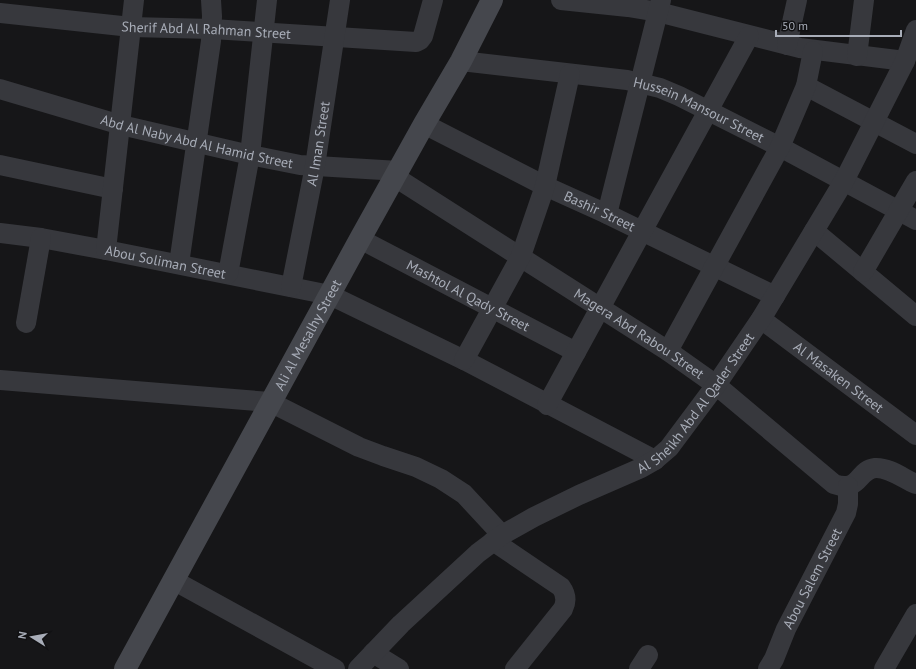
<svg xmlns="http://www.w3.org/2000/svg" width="916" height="669" font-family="'PT Sans',sans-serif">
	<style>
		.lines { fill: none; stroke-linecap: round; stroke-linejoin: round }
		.street { stroke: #37383d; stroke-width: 20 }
		.secondary { stroke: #45474d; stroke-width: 22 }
		.labels { text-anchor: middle; stroke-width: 4; stroke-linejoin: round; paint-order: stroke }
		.street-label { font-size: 14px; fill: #a8adb8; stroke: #111113 }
	</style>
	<rect width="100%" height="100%" fill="#161618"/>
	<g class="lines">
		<g class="street">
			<path d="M561,0L628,7L658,12L800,48L905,61"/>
			<path id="s1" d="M0,13L131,27L212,29L416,42L420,40L423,36L433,0"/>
			<path d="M787,45L797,0"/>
			<path d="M857,56L864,0"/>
			<path id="s2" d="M461,61L627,80L660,88L679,96L780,147L916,220"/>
			<path d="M806,86L916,144"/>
			<path id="s3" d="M0,89L121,125L250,155L300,165L399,171"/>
			<path id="s4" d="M424,124L545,186L607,214L775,296"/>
			<path d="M0,165L113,189"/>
			<path id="s5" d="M395,177L668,351L716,385L834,484C860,493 857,470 875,468C889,467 904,479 916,484"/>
			<path d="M607,214L661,0"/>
			<path d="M814,231L916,316"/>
			<path id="s6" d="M0,233L41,238L106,250L330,295L464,360L655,460"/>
			<path id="s7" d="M360,239L576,352"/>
			<path d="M106,250L134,0"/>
			<path d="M179,264L211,41L212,16L211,0"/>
			<path d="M863,272L916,181"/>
			<path d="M228,274L250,155L267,0"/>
			<path id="s8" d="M291,287L315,166L340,0"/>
			<path id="s9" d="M761,319L916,435"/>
			<path d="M26,323L41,238"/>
			<path d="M668,351L780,147L806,86L813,51"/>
			<path d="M464,360L521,256L545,186L570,74"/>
			<path d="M0,380L270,402L359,447L383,456L416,467L441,479L464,494L502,535"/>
			<path d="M547,405L749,36"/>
			<path d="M493,541L561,587C566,594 567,601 563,609L515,669"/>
			<path d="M173,580L335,669"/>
			<path d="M373,653L399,669"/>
			<path id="s10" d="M358,669L401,624L478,553L502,535L534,517L579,495L641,468L655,460L669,448L716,385L761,319L844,181L905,61L916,30"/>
			<path d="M639,669L648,655"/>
			<path id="s11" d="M768,669L774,659L786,629L846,513L848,504V486"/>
			<path d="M884,669L916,614"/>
		</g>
		<path class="secondary" id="s12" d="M125,669L360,239L424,124L461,61L492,0"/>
	</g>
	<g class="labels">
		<g class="street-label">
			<text dy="5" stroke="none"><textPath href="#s1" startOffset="207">Sherif Abd Al Rahman Street</textPath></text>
			<text dy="5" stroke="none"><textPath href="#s2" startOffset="245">Hussein Mansour Street</textPath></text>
			<text dy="5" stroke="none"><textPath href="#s3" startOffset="204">Abd Al Naby Abd Al Hamid Street</textPath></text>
			<text dy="5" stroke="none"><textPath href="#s8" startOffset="146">Al Iman Street</textPath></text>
			<text dy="5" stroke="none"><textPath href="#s4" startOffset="196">Bashir Street</textPath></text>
			<text dy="5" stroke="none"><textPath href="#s6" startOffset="168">Abou Soliman Street</textPath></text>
			<text dy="5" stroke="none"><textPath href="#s7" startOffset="122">Mashtol Al Qady Street</textPath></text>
			<text dy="5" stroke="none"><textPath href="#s12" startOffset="381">Ali Al Mesalhy Street</textPath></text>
			<text dy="5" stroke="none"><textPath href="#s5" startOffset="290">Magera Abd Rabou Street</textPath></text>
			<text dy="5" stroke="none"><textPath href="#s9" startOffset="97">Al Masaken Street</textPath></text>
			<text dy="5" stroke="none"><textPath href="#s10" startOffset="437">Al Sheikh Abd Al Qader Street</textPath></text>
			<text dy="5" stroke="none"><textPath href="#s11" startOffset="101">Abou Salem Street</textPath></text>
		</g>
	</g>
	<g transform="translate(32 637) rotate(281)" stroke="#111113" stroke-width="3" paint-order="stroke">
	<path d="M0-3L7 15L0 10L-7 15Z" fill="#a8adb8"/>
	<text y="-6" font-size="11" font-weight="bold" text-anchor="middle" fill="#a8adb8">N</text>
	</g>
	<path d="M776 30v6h125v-6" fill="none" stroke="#a8adb8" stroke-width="2"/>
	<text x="782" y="30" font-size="12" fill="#a8adb8" stroke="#111113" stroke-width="3" paint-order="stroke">50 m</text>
</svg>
